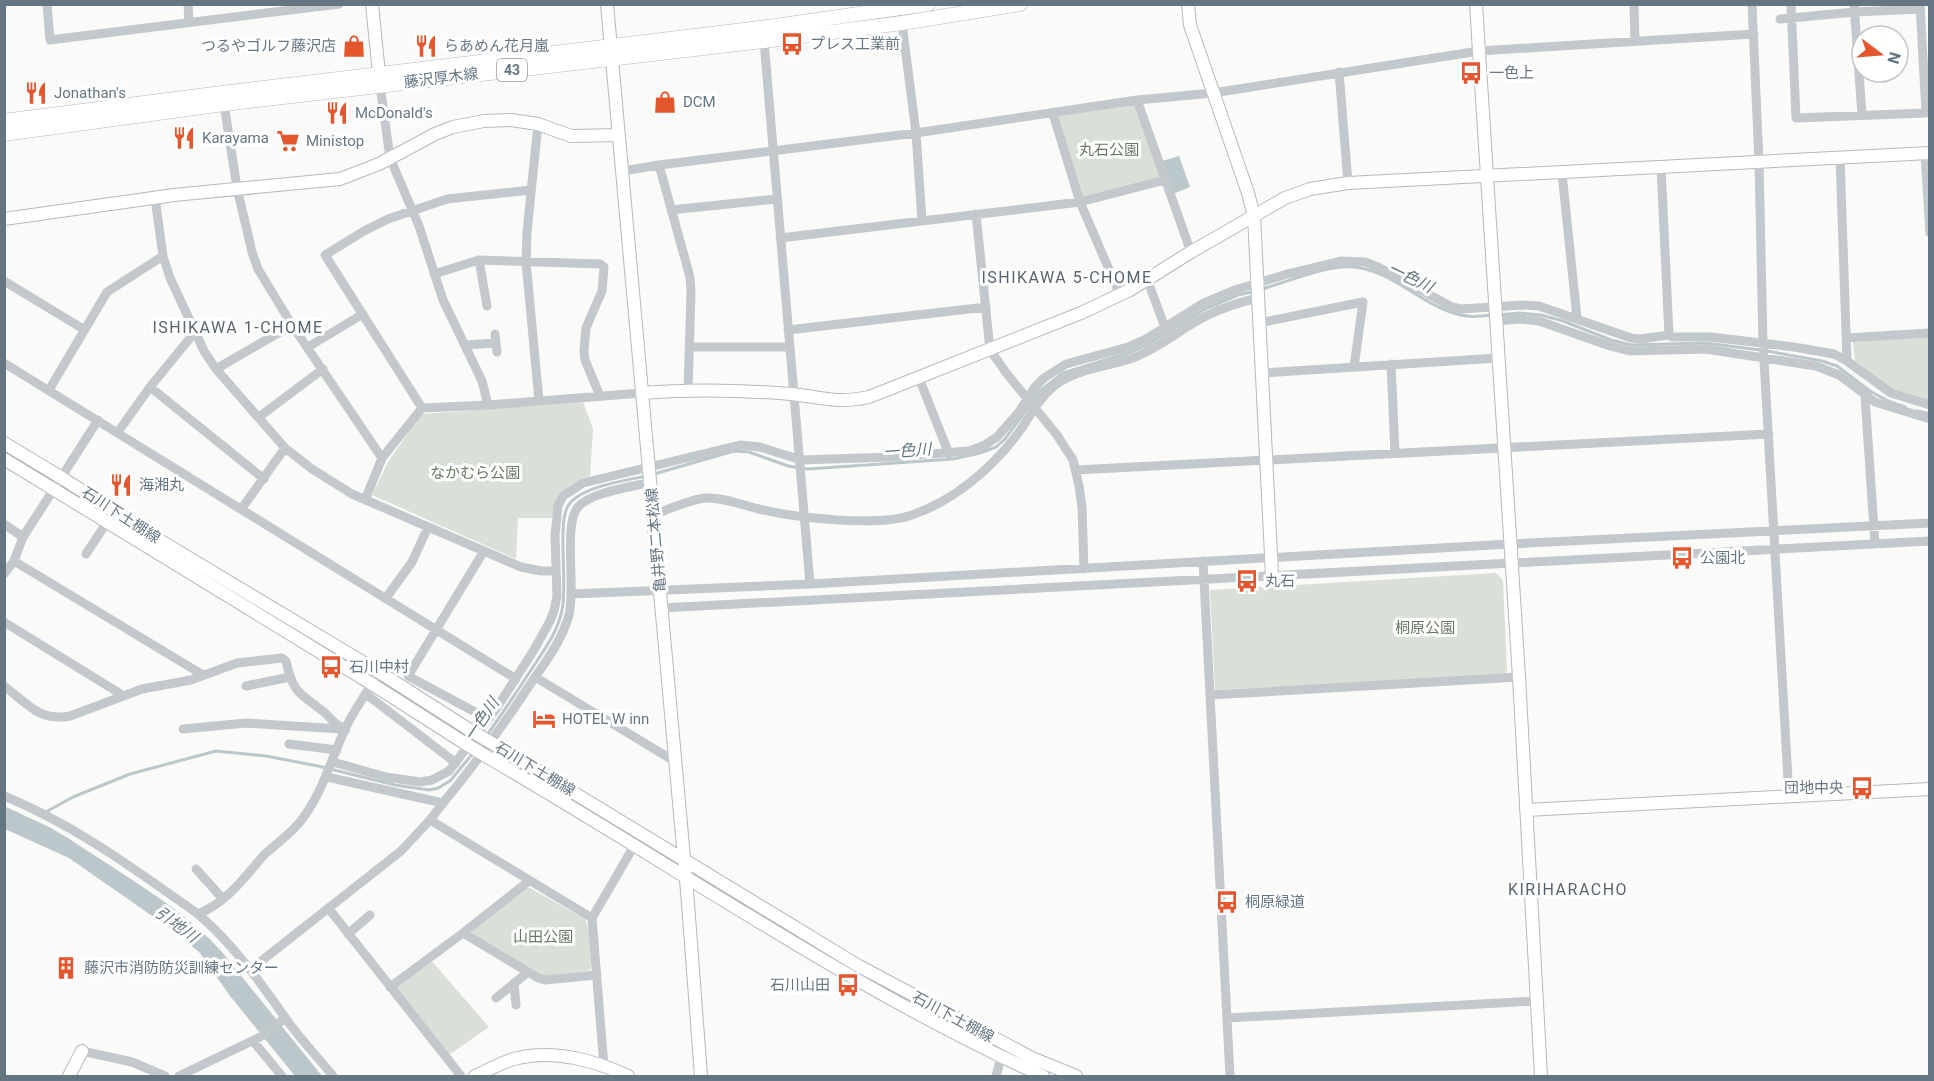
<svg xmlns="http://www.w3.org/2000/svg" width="1934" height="1081" font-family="Roboto,'Noto Sans JP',sans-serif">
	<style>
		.green { fill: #dadfd7 }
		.water { fill: #bbc7cb }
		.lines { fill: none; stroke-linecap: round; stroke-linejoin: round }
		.stream { stroke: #bbc7cb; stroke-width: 3 }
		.secondary-casing { stroke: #b3babf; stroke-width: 14 }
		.primary-casing { stroke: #b5babe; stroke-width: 15 }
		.street { stroke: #c3c8cc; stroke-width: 9 }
		.secondary { stroke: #fff; stroke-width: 12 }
		.primary { stroke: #fff; stroke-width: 14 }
		.secondary-bridge-casing { stroke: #b3babf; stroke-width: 14; stroke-linecap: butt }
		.secondary-bridge { stroke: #fff; stroke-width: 12 }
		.labels { text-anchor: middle; stroke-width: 6; stroke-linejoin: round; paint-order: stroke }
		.shield { fill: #fff; stroke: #939fa8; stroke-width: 1.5 }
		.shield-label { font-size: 14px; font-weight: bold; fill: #657683 }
		.poi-label { font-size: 15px; fill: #657683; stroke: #fff; text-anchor: start }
		.street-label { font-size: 15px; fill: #657683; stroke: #fff }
		.park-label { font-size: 15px; fill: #687a64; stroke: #fff }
		.neighbourhood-label { font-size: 16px; letter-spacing: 1.5px; fill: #57646e; stroke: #fff }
		.water-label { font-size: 16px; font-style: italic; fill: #60757c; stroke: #fff }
	</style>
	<rect width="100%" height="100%" fill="#fafaf8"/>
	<path class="green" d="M1137,100L1165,180L1080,202L1053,114Z
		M1929,337V404L1893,390L1855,361L1853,342Z
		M583,402L593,429L590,476C566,488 558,490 552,518H518L516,559L372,495L388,462L421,414Z
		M1496,573L1503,580L1507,671L1505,675L1215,690L1210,590Z
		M527,888H530L585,919L589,931L591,968L588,971L547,976L538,975L473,935L472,931Z
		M429,958L489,1027L446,1057L390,987Z"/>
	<path class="water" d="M1179,156L1190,187L1170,195L1159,162Z
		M4,806L49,827L68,838C118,872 182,907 222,952L322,1076H295L230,996L200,953L178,934L69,858L5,829Z"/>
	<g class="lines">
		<path class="stream" d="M1262,289C1287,282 1327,265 1352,267C1393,269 1422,307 1461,315C1472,318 1482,316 1493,315
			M1499,315L1519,313L1541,315L1563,321L1611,340L1631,345L1706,343L1760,350
			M1767,351L1822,361L1837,366L1870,391L1888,401L1905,407
			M1917,411L1930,414
			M654,474L734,451L749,452L788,466L808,469L953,459L980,453L996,447L1005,439L1040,391L1063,373L1131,352L1147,345L1205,309L1238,295L1256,291
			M487,735C503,713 518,690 533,667C545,649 558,631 562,610C568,585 557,524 568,506C579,487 627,480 647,476
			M44,813L73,797L130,774L216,751L266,756L318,766L395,785L429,790L438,788L450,781L474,752"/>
		<g class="secondary-casing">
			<path id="secondary" d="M372,4L380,84
				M607,4L687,891L701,1076
				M1188,4L1190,25L1248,193L1254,216L1272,575
				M1476,4L1519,677L1541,1076
				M4,219L174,195L340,179L379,164L435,134L453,127L484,121L511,120L538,124L571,136L619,135
				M642,393C692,389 741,390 791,394C822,397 835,404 869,397L1081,313L1130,290L1191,252L1285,198L1310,189L1348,183L1930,153
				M4,443L62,478L144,531L379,672L473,732
				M4,459L372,684L466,744
				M497,746L857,965L1032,1058L1076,1076
				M489,758C674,865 849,988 1043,1076
				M1526,810L1930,789
				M69,1076L82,1051
				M475,1076C489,1070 503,1061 518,1058C554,1049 596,1061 628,1076"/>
		</g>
		<g class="primary-casing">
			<path id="primary" d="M4,121L222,93L760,28L928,4
				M4,134L224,104L764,41L902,23L1020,4"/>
		</g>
		<path class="street" d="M47,4L50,40L339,4
			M188,4L189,22
			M1634,4L1635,41
			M1752,4L1759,162L1763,343L1789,797
			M1791,4L1796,118L1926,113L1920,4
			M1854,4L1862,115
			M1780,19L1855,12L1920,9
			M902,23L916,133L922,221
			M764,41L810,584
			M1339,72L1348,183
			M380,85L390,158L419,226L443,300L482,381L488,405
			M1137,100L1191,252
			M224,104L237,188L252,252L258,269L292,325L382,458
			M1053,114L1080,202L1120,295
			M538,124L527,232L526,262L539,401
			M1925,153L1930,233
			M1840,157L1847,361
			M659,165L690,277L691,292L688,390
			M1661,167L1669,335
			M623,171L659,165L916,133L1137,100L1213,93L1479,51L1754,34
			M1562,173L1577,318
			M155,198L163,256L170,278L204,351L216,369L285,448L312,469L352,494L521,567L541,571H556
			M671,210L777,199
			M976,214L990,350L1007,374L1057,435L1073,460L1079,486L1082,507L1084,569
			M780,238L1080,202L1165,180
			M479,260L487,306
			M434,274L479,260L600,264L604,267L602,291L586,328L584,350L585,360L600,396
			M1147,279L1166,330
			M4,281L85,330
			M1497,321L1519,319L1539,321L1610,346L1630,351L1706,349L1816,366L1839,375L1875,402L1930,419
			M1259,323L1363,302L1354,367
			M788,330L986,307
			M495,334L497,352
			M1846,338L1930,333
			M465,345L496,343
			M308,347L363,314
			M690,347H789
			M4,363L516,679
			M1391,364L1395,453
			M216,369L292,325
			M1263,373L1498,358
			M919,378L949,454
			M150,387L264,479
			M49,390L107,292L163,256
			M1865,396L1875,544
			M422,408L325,255L364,231L388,219L447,199L531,190
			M259,417L323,369
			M118,432L150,387L195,332
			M1076,470L1769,434
			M365,500L382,458L422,408L488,405L642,393
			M242,508L285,448
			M653,515C670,509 688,500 705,498C723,497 742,505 759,509C795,518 878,527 912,515C953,501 990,470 1016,436C1029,419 1037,400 1054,386C1077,368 1109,367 1135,357C1161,347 1182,328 1206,316C1222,308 1240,302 1258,298
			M4,524L23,537
			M484,551L408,676L488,719
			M86,554L107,522
			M14,561L203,675
			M1203,561L1230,1076
			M4,574L14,561L23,537L98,420
			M572,594L810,584L1510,544L1930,523
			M386,598L412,562L428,527
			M662,608L1930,541
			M4,622L124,696
			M535,677L676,762
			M4,686C27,703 39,722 70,716L142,689L191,680L237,663L282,658L286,661C293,694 300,693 324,712C334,721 332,723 346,729
			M246,686L290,677
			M366,694L456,763
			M1210,695L1519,677
			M183,729L246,723L341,729
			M289,744L337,750
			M333,762L386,777L420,782L432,780L449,771L496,709L534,650L550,621L554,611L557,596L555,535L558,506L563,496L583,483L740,445L760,447L801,460L891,457L969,451L985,445L997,437L1019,412L1035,387L1044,378L1066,364L1128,347L1146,339L1202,304L1235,290L1287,274L1341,261L1365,262L1378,267L1452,307L1461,309L1523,305L1539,306L1631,338L1640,339L1669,335L1672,337H1711L1794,347L1834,354L1847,361L1891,393L1930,405
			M327,777L443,803C474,766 502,727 529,686C544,664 562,641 569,615C576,588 563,524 578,507C591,492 632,487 651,482
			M4,796C75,825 136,870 198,914C232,943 258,979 284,1016C298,1037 317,1056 333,1076
			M430,820L592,918L604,1067
			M196,869L223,899
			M329,909L461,1076
			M198,914C226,903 244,878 263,856C276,843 292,834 303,818C325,788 332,755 348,723C356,708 366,693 375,679
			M592,918L634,846
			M463,933L538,978L545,980L597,975
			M348,934L370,915
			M250,970L401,851L430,820L443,803
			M514,983L516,1005
			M390,987L463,933L529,881
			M496,998L527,973
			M1227,1018L1537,1001
			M253,1041L282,1076
			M82,1051L132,1062L165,1076
			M179,1076L262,1036L285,1018
			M996,1076L1001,1057"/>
		<use href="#secondary" class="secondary"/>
		<use href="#primary" class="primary"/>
		<g class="secondary-bridge-casing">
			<path id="secondary-bridge" d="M473,732L497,746
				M466,744L489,758"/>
		</g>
		<use href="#secondary-bridge" class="secondary-bridge"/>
	</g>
	<defs>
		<g id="bus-bare" transform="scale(1.8)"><path d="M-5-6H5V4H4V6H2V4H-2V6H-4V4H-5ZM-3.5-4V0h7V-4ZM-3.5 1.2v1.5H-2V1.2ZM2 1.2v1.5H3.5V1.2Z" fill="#e4572e" stroke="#fff" stroke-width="2.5" paint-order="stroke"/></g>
		<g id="shop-bare" transform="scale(1.8)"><path d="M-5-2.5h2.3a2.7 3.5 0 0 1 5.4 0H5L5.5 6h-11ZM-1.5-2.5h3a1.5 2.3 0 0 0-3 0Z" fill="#e4572e" stroke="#fff" stroke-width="2.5" paint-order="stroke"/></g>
		<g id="restaurant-bare" transform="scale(1.8)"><path d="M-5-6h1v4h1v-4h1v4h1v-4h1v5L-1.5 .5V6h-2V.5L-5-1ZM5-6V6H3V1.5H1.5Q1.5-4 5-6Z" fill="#e4572e" stroke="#fff" stroke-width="2.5" paint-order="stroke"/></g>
		<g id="supermarket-bare" transform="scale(1.8)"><path d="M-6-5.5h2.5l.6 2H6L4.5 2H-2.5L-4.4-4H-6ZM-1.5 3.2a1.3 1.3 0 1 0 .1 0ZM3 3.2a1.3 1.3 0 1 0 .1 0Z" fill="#e4572e" stroke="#fff" stroke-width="2.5" paint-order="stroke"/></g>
		<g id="hotel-bare" transform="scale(1.8)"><path d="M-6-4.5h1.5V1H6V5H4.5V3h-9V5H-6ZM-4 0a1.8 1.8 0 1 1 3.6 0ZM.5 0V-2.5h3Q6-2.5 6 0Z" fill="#e4572e" stroke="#fff" stroke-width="2.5" paint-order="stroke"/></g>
		<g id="building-bare" transform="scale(1.8)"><path d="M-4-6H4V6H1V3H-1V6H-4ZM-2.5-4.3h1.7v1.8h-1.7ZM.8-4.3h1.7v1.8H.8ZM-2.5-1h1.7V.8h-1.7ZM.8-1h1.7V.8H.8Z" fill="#e4572e" stroke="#fff" stroke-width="2.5" paint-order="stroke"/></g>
	</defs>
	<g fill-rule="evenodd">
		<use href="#bus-bare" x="792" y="44"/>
		<use href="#shop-bare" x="354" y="46"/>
		<use href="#restaurant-bare" x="426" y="46"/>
		<use href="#bus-bare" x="1471" y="73"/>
		<use href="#restaurant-bare" x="36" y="93"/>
		<use href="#shop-bare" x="665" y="102"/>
		<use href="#restaurant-bare" x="337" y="113"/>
		<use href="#restaurant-bare" x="184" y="138"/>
		<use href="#supermarket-bare" x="288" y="141"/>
		<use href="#restaurant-bare" x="121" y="485"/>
		<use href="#bus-bare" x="1682" y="558"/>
		<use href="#bus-bare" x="1247" y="581"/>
		<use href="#bus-bare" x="331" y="667"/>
		<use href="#hotel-bare" x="544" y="719"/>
		<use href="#bus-bare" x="1862" y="788"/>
		<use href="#bus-bare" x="1227" y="902"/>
		<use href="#building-bare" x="66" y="968"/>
		<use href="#bus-bare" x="848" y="985"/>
	</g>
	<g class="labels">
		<rect class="shield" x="497" y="59" width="30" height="22" rx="4.5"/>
		<g class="shield-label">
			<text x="512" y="75">43</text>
		</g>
		<g class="poi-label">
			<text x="810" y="49">プレス工業前</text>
			<text x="336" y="51" text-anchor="end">つるやゴルフ藤沢店</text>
			<text x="444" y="51">らあめん花月嵐</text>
			<text x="1489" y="78">一色上</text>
			<text x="54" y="98">Jonathan's</text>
			<text x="683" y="107">DCM</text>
			<text x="355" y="118">McDonald's</text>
			<text x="202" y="143">Karayama</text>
			<text x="306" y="146">Ministop</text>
			<text x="139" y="490">海湘丸</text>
			<text x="1700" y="563">公園北</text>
			<text x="1265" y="586">丸石</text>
			<text x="349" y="672">石川中村</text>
			<text x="562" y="724">HOTEL W inn</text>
			<text x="1844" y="793" text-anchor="end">団地中央</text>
			<text x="1245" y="907">桐原緑道</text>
			<text x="84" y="973">藤沢市消防防災訓練センター</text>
			<text x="830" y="990" text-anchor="end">石川山田</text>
		</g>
		<g class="street-label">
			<text transform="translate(441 78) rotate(-7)" y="5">藤沢厚木線</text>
			<text transform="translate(121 515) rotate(33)" y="5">石川下土棚線</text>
			<text transform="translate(656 540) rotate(-95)" y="5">亀井野二本松線</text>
			<text transform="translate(535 769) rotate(31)" y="5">石川下土棚線</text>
			<text transform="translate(953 1017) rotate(28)" y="5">石川下土棚線</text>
		</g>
		<g class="park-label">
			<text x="1109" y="155">丸石公園</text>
			<text x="475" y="478">なかむら公園</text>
			<text x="1425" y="633">桐原公園</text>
			<text x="543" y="942">山田公園</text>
		</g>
		<g class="neighbourhood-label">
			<text x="1067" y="283">ISHIKAWA 5-CHOME</text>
			<text x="238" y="333">ISHIKAWA 1-CHOME</text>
			<text x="1568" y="895">KIRIHARACHO</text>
		</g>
		<g class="water-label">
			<text transform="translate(1411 277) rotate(26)" y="6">一色川</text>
			<text transform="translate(907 450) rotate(-4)" y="6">一色川</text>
			<text transform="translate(481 719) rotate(-56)" y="6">一色川</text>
			<text transform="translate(177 924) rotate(36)" y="6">引地川</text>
		</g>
	</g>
	<rect width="1934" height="1081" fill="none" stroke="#657683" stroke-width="12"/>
	<g transform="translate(1880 54) rotate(106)"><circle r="28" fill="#ffffff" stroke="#c1c8cd" stroke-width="1.5"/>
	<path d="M0-4.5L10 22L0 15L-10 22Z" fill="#e4572e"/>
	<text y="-9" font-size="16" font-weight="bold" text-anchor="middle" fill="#657683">N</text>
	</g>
</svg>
